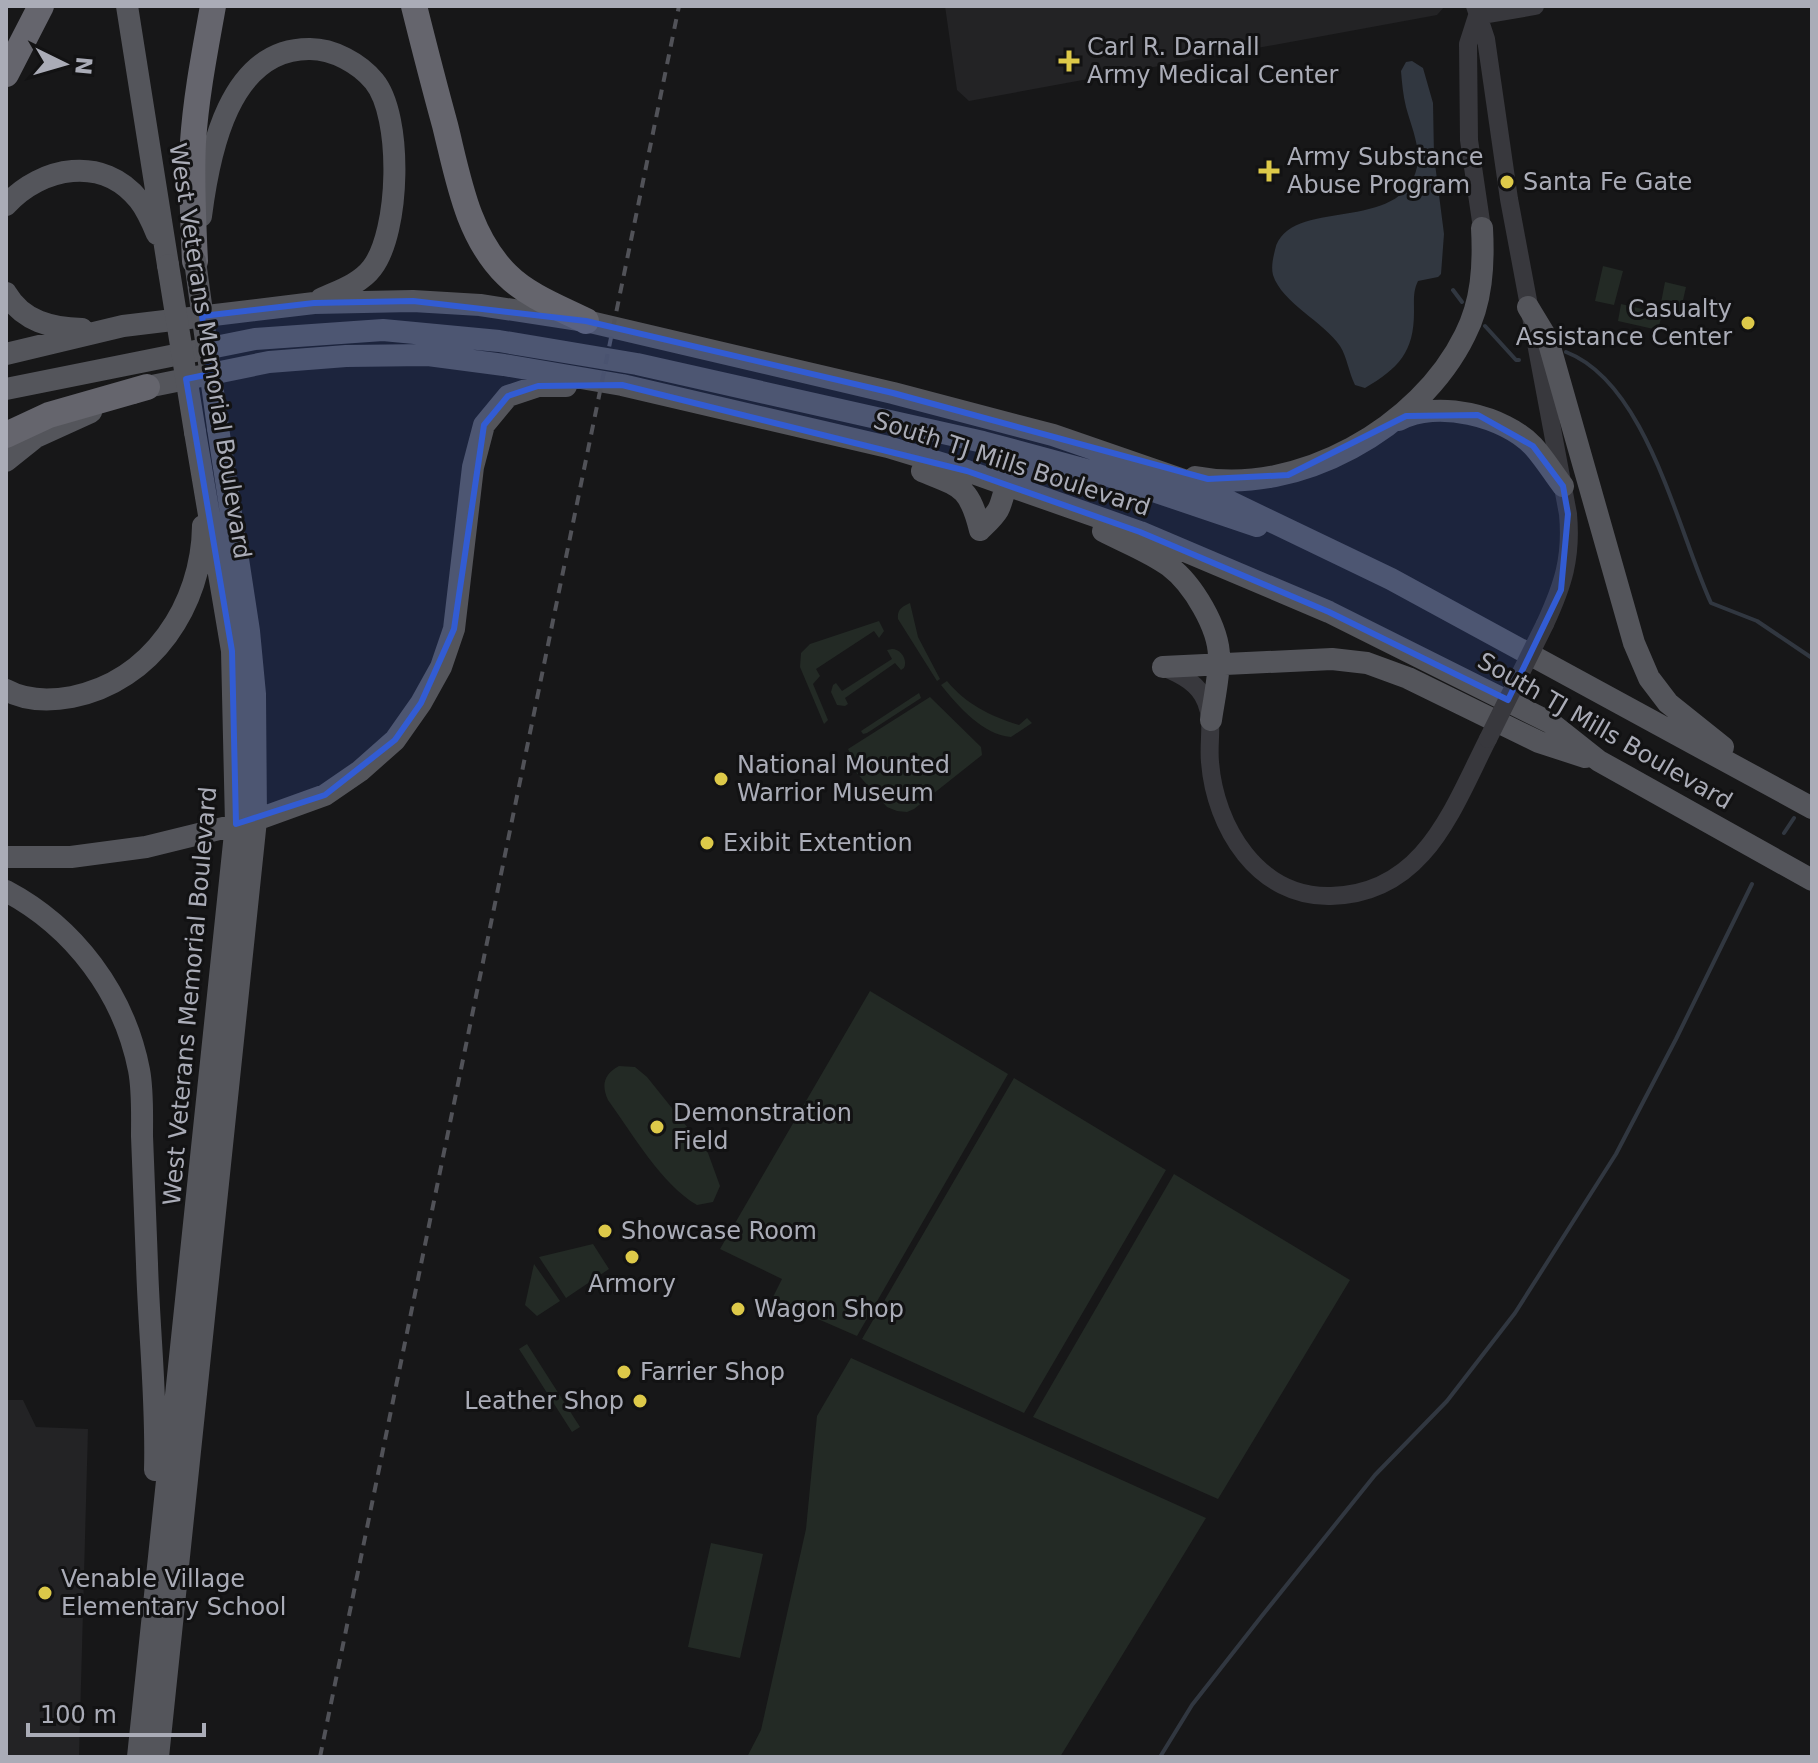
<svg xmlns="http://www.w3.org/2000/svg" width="1818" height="1763" font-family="'DejaVu Sans',sans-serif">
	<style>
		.built { fill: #232325 }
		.green { fill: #232a25 }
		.water { fill: #313740 }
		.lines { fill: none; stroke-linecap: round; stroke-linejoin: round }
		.stream { stroke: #313740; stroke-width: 4 }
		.minor { stroke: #38383d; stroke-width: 18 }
		.major { stroke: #54555b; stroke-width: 22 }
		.highway { stroke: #65656d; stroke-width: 26 }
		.rail { stroke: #515258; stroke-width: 4; stroke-dasharray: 10 8; stroke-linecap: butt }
		.minor-bridge { stroke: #38383d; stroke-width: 18 }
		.major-bridge { stroke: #54555b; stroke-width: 22 }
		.marked { fill: #325cd3; fill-opacity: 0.2; stroke: #325cd3; stroke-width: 6; stroke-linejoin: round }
		.poi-dot { fill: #ddc949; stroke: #121213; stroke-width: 3 }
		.labels { text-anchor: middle; stroke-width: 6; stroke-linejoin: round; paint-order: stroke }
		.poi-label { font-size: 24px; fill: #aaacb7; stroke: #121213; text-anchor: start }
		.street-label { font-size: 24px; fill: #aaacb7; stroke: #121213 }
	</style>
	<rect width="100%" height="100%" fill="#171718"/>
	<path class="built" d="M945,6H1445L1437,15L969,101L957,90Z
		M6,1400H23L36,1427L88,1429L79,1757H6Z"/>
	<path class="green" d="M1603,266L1623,271L1614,305L1595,301Z
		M1665,282L1686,287L1679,318L1662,314L1658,330L1618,321L1621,304L1659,313Z
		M910,603L918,637L940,679L937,681L898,619C897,609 902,607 910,603Z
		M879,621L884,631L879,638L874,631L816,669L820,676L813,684L828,720L824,724L800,667L801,653L810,644Z
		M892,649C901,649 908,660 904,668L901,670L895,663L845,698L848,704L845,706L837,705L831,692L833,685L836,683L842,691L892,659L887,650Z
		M947,681C966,704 990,716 1019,725L1027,718L1032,723L1011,737C983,735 958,706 941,685Z
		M919,693L921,698L867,733L863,734L861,731Z
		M930,697L981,747L982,755L914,809L907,812L897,811L887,807L854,770L858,768L848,749Z
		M870,991L1008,1074L857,1336L772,1299L782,1279L720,1249Z
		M619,1066L635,1067L647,1077L708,1153L720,1186L713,1202L697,1205C662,1185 632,1133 608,1100C601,1085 604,1074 619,1066Z
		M1014,1078L1166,1170L1024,1413L862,1339Z
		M1174,1174L1350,1280L1218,1499L1033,1417Z
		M593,1244L609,1269L566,1298L539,1257Z
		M534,1264L560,1301L537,1316L525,1305Z
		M527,1344L580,1427L572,1432L519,1349Z
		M851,1358L1206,1518L1060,1757H747L761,1730L806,1529L817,1416Z
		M711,1543L763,1554L740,1658L688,1647Z"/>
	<path class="water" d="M1412,61L1423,68L1433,103L1434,156L1444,234L1441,274L1438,277L1418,281C1413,291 1414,300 1414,312C1414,352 1399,368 1365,388L1355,385C1349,373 1347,357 1340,346C1324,322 1282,303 1273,275C1271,267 1273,258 1275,250C1288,195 1402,236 1417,167C1421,147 1411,126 1406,107C1403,95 1402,83 1401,71L1406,62Z"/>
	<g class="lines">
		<path class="stream" d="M1453,290L1462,302
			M1485,326L1516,360H1519
			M1566,352C1647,383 1677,529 1711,603L1757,621L1812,658
			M1784,833L1794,818
			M1160,1757L1192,1705L1261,1617L1375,1475L1447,1401L1515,1313L1616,1154L1676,1039L1752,884"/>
		<path class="minor" d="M1475,6L1486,39L1509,199L1568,514C1572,558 1563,585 1545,624
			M1477,16L1468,44L1469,140L1482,228
			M1477,16L1535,6
			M1165,668C1182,675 1199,684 1206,702C1214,721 1208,741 1210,762C1215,827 1258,898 1331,896C1424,894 1452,810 1488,739"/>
		<path class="major" d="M127,6L168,265
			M6,205C42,166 103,155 139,200C147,210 152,222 157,234
			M201,216C209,153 229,48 310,49C333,49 359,63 374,81C403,116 400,232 372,268C360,284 338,291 321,299
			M6,293C23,322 52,328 82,329
			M1528,307L1548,340L1634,643L1649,678L1668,703L1723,747
			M6,354L123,326L314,303L413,301L480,305L586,321L893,393L1053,435L1189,482L1391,579L1812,808
			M6,389L255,339L383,330L499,341L637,364L983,442L1109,476L1257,526
			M133,393L147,387L269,362L346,356L428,355L504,365L622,385L888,447L967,471L1140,532L1329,612L1551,723L1599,761L1812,880
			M1399,420C1436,399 1505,416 1533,446C1544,458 1553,473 1563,486
			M6,461L36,437L91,412
			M922,471C961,487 969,486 980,530
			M1195,477C1298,497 1420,427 1465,335C1482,302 1484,265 1482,228
			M980,530C986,524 994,517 998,510C1002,503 1003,493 1007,486C1018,467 1041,469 1060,471
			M1103,531C1124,542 1150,552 1169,566C1193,584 1219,628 1219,657C1219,678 1214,699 1211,720
			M1163,667L1332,659L1367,663L1408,678L1539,742L1585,757
			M6,690C26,701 50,701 72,697C152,681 202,605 203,526
			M6,857H71L146,847L256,820L325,795L360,771L395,740L421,703L441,667L454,629L473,467L484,425L508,396L538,386H566
			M6,891C74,927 124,993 139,1070C143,1091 142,1115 142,1136C144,1179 145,1221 147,1264C149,1332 157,1401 155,1470
			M138,1757L236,824L232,651L195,432
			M158,1757L256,820L255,694L249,631L218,428"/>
		<path class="highway" d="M414,6C424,46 434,85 445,125C458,177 467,236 507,275C528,296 560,308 586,321
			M6,74L41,6
			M195,261C193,221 191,182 193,142C196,96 205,51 213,6
			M6,435L49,415L147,387"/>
		<path class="rail" d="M320,1757L679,6"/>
		<path class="minor-bridge" d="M1488,739L1545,624"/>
		<path class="major-bridge" d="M195,261L218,428
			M168,265L195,432"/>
	</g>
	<path class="marked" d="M413,301L586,321L893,393L1208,479L1288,475L1406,416L1478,415L1533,446L1563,486L1568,514L1561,590L1508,700L1329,612L1140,532L967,471L622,385L538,386L508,396L484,425L454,629L421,703L395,740L325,795L236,824L232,651L186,379L210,374L202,316L314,303Z"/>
	<g class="poi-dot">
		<path d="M1065 49h8v8h8v8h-8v8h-8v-8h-8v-8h8z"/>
		<path d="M1265 159h8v8h8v8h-8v8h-8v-8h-8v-8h8z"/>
		<circle cx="1507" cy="182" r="8"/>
		<circle cx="1748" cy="323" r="8"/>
		<circle cx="721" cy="779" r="8"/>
		<circle cx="707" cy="843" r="8"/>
		<circle cx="657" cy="1127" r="8"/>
		<circle cx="605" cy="1231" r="8"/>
		<circle cx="632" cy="1257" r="8"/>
		<circle cx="738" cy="1309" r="8"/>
		<circle cx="624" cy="1372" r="8"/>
		<circle cx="640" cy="1401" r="8"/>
		<circle cx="45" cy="1593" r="8"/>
	</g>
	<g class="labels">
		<g class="poi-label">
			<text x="1087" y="55">Carl R. Darnall<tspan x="1087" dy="28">Army Medical Center</tspan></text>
			<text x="1287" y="165">Army Substance<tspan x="1287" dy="28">Abuse Program</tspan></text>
			<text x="1523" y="190">Santa Fe Gate</text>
			<text x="1732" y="317" text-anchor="end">Casualty<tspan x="1732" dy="28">Assistance Center</tspan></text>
			<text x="737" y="773">National Mounted<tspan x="737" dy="28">Warrior Museum</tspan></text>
			<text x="723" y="851">Exibit Extention</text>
			<text x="673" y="1121">Demonstration<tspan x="673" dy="28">Field</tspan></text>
			<text x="621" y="1239">Showcase Room</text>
			<text x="632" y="1292" text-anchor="middle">Armory</text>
			<text x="754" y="1317">Wagon Shop</text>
			<text x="640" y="1380">Farrier Shop</text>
			<text x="624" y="1409" text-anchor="end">Leather Shop</text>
			<text x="61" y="1587">Venable Village<tspan x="61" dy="28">Elementary School</tspan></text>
		</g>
		<g class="street-label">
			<text transform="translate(210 351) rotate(81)" y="8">West Veterans Memorial Boulevard</text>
			<text transform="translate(1012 464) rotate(18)" y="8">South TJ Mills Boulevard</text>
			<text transform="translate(1605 731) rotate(30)" y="8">South TJ Mills Boulevard</text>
			<text transform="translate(190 996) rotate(-85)" y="8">West Veterans Memorial Boulevard</text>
		</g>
	</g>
	<rect width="1818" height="1763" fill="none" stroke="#aaacb7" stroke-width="16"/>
	<g transform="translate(64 64) rotate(95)" stroke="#121213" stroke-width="6" paint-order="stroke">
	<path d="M0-6L14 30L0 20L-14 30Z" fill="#aaacb7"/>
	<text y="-12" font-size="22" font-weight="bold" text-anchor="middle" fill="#aaacb7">N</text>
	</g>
	<path d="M28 1723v12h176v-12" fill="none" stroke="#aaacb7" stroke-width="4"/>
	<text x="40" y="1723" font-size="24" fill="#aaacb7" stroke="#121213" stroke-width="6" paint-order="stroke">100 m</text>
</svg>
